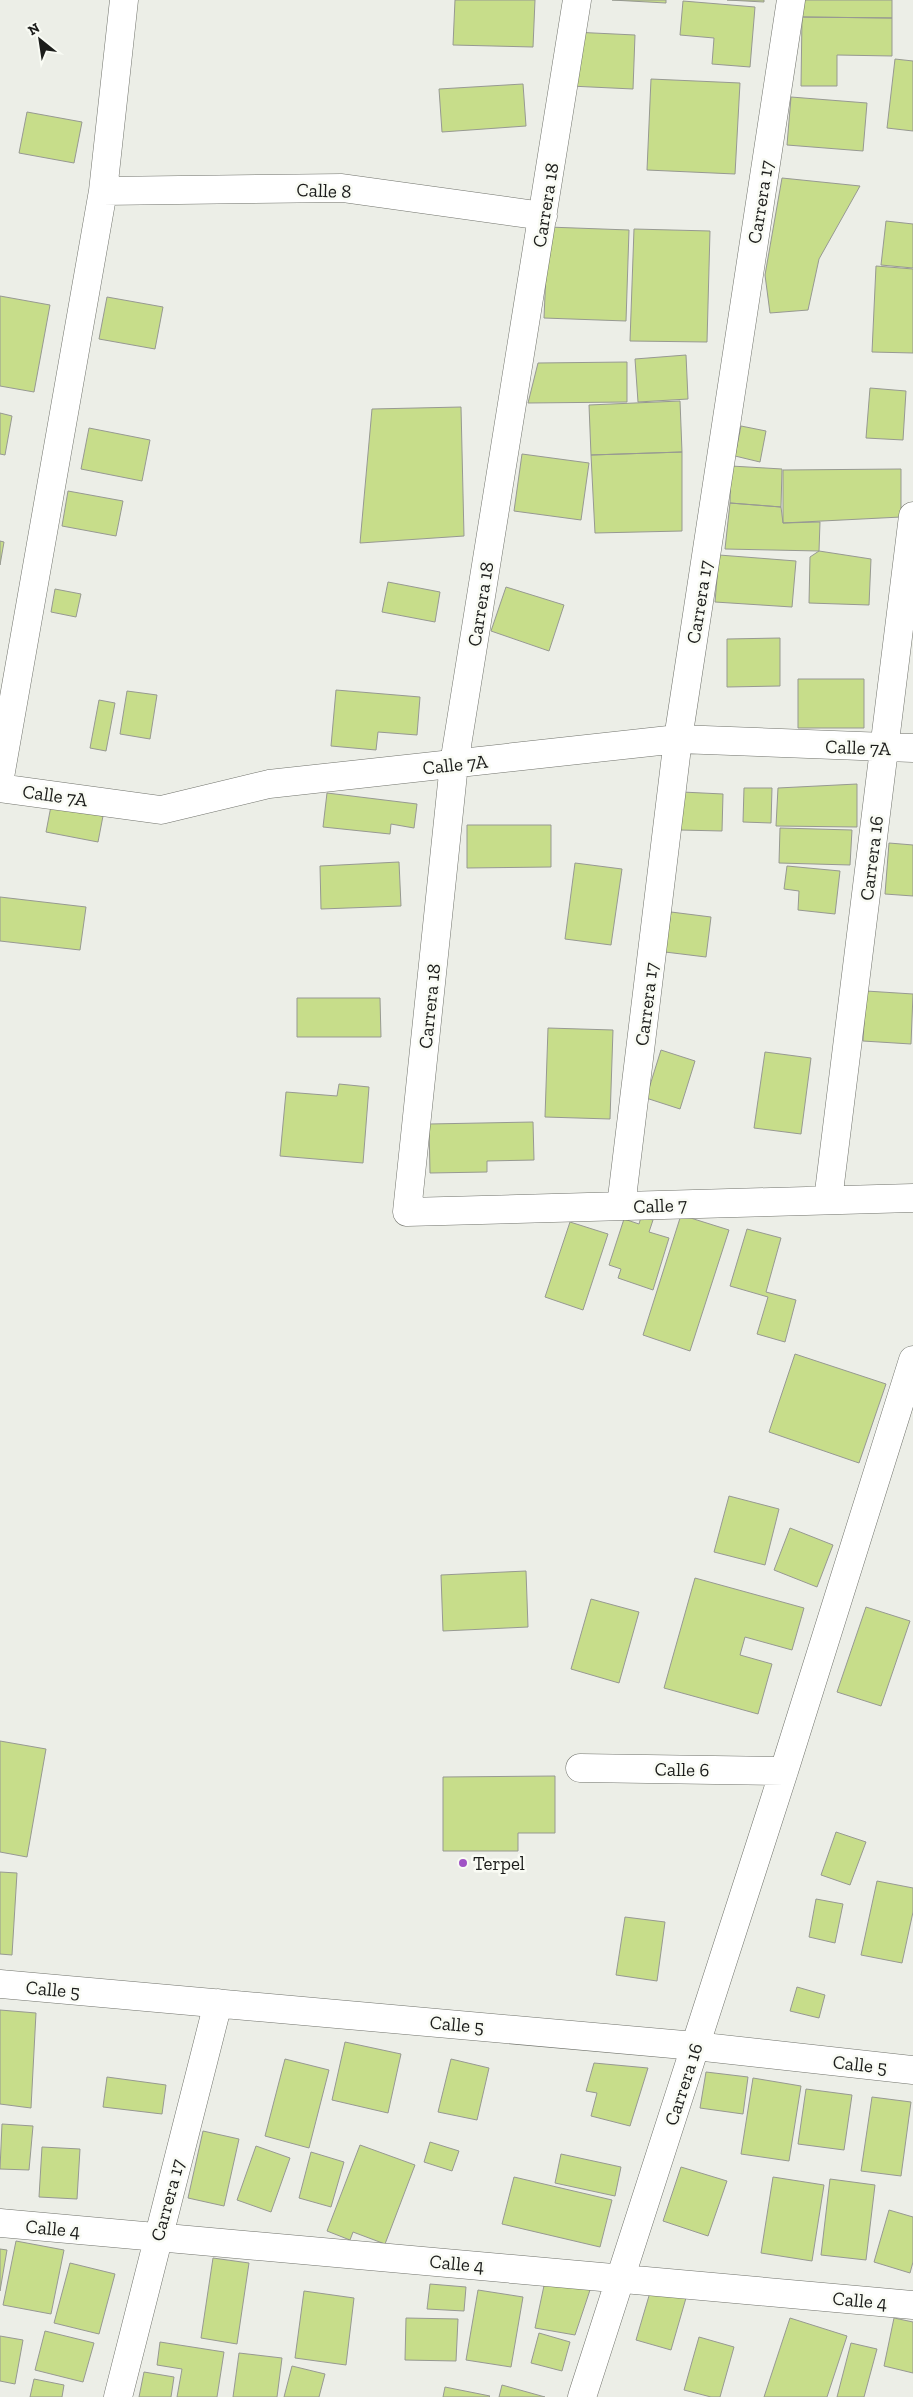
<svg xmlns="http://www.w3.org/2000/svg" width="913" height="2397" font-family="'Zilla Slab',serif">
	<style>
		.building { fill: #c7dd8a; stroke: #979992 }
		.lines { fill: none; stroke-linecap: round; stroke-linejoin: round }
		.street-casing { stroke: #71736c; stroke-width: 29 }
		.street { stroke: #fff; stroke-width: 28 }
		.poi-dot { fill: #a053c5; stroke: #f9fbf4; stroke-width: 2 }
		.labels { text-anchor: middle; stroke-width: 5; stroke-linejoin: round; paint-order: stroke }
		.street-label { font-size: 19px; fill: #1c1d1b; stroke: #f9fbf4 }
		.poi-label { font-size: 19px; fill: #1c1d1b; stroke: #f9fbf4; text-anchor: start }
	</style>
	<rect width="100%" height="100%" fill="#eceee7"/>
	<path class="building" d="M455,0H535L533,47L453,45Z
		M612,0H666V3Z
		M727,0H764V2Z
		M803,0H892V18L802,17Z
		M683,1L755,7L750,67L712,64L714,38L680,35Z
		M802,17L892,18V56L837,55V86H801Z
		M573,32L635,35L633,89L570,86Z
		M895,59L913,61V131L887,128Z
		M651,79L740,83L735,174L647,170Z
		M523,84L526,126L442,132L439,89Z
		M791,97L867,103L863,151L787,145Z
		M27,112L82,122L74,163L19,153Z
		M782,178L860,186L819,259L808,310L770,313L765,275Z
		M886,221L913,224V268L881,265Z
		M548,227L629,230L626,321L544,318Z
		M634,229L710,231L707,342L630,341Z
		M876,266L913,269V353L872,352Z
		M0,296L50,305L34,392L0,386Z
		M107,297L163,307L155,349L99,339Z
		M686,355L688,399L638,402L635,359Z
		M627,362V402L528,403L538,363Z
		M870,388L906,391L903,440L866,438Z
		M680,401L682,452L591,455L589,405Z
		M461,407L464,536L360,543L372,409Z
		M0,413L12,416L5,455L0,454Z
		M741,426L766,431L760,462L735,456Z
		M89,428L150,440L142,481L81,469Z
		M682,452V531L595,533L591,455Z
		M522,454L589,463L581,520L514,511Z
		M731,466L782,469L781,507L730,503Z
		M901,469V517L783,523V470Z
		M68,491L123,501L116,536L62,526Z
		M730,503L781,507L783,523L820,522L819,551L725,549Z
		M0,541L4,542L0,565Z
		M819,551L871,559L869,605L809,603L810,557Z
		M719,555L796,561L792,607L715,602Z
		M388,582L440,592L435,622L382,612Z
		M506,587L564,605L549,651L491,631Z
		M55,589L81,594L76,617L51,612Z
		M780,638V686L727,687V639Z
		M798,679H864V728H798Z
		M336,690L420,697L417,735L378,732L376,750L331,746Z
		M127,691L157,695L150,739L120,734Z
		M99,700L115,703L106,751L90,748Z
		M857,784V827L776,826L778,788Z
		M744,788H772L771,823L743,822Z
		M682,792L723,794L722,831L680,830Z
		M327,793L417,804L414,828L391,824L390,834L323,827Z
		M51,806L103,816L98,842L46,832Z
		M467,825H551V867L467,868Z
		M780,828L852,830L850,865L779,863Z
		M889,843L913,845V896L885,894Z
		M399,862L401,906L321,909L320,866Z
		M575,863L622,869L611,945L565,939Z
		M787,866L840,871L835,914L798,910L799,891L784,889Z
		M0,897L86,907L80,950L0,941Z
		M671,912L711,917L706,957L665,952Z
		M866,991L913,994L911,1044L863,1041Z
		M297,998H380L381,1037H297Z
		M548,1028L613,1030L610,1119L545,1117Z
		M661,1050L695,1061L680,1109L646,1098Z
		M765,1052L811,1058L801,1134L754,1128Z
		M339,1084L369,1087L363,1163L280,1156L286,1092L337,1096Z
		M533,1122L534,1160L487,1161V1172L430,1173L429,1124Z
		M681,1215L729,1230L690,1351L643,1335Z
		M641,1217L653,1220L649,1232L669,1238L653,1290L618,1278L621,1269L609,1265L624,1219L639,1224Z
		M570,1222L608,1234L583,1310L545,1297Z
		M747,1229L781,1238L766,1292L796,1300L785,1342L757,1334L768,1297L730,1286Z
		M795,1354L886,1384L859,1463L769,1432Z
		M729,1496L779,1509L765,1565L714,1552Z
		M790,1528L833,1545L817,1587L774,1570Z
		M526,1571L528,1627L443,1631L441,1575Z
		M695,1578L804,1608L792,1650L745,1637L740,1655L772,1664L758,1714L664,1688Z
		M591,1599L639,1612L619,1683L571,1669Z
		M866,1607L910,1621L881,1706L837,1692Z
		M0,1741L46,1749L27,1857L0,1852Z
		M555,1776V1833H518V1851H443V1777Z
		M836,1832L866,1842L850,1885L821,1875Z
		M0,1872L17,1873L12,1955L0,1954Z
		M877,1881L913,1888V1912L902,1963L861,1955Z
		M816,1899L843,1904L835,1943L809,1937Z
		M625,1917L665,1922L657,1981L616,1975Z
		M797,1987L825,1995L819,2018L790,2011Z
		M0,2010L36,2013L31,2108L0,2104Z
		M345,2042L401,2054L388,2113L332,2100Z
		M285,2059L329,2070L309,2148L265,2136Z
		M451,2059L489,2068L477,2120L438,2112Z
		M594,2063L648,2068L630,2126L591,2116L597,2093L586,2091Z
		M706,2072L748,2077L743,2114L700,2108Z
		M107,2077L166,2085L162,2114L103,2107Z
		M753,2078L801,2086L789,2161L741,2154Z
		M806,2089L852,2095L844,2150L798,2144Z
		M872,2097L911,2102L901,2176L861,2171Z
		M2,2124L33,2126L29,2170L0,2169Z
		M203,2131L239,2139L224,2206L188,2198Z
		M430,2142L459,2151L452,2171L424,2162Z
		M360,2145L415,2165L385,2244L353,2232L350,2240L327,2231Z
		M256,2146L290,2158L271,2212L237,2200Z
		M42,2147L80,2149L77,2199L39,2197Z
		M311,2152L344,2162L331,2207L299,2198Z
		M561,2154L621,2167L615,2196L555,2183Z
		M681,2167L727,2181L708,2236L663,2221Z
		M514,2177L612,2200L600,2247L502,2224Z
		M773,2177L824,2185L812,2261L761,2253Z
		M830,2179L875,2185L866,2260L821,2255Z
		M889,2210L913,2217V2262L910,2273L874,2262Z
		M16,2241L64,2250L51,2314L3,2305Z
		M0,2249L7,2250L0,2291Z
		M213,2258L249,2263L237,2344L201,2338Z
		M70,2263L115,2274L99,2334L54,2323Z
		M545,2281L592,2284L575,2335L535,2328Z
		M430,2284L466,2287L464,2311L427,2309Z
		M651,2289L686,2298L671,2350L636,2340Z
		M478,2290L523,2297L511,2367L466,2360Z
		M304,2291L354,2298L346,2365L295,2358Z
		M406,2318L458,2319L456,2361L405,2360Z
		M790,2318L847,2336L827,2397H764Z
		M894,2318L913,2322V2373L884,2366Z
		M45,2331L94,2343L83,2382L35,2370Z
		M539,2333L570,2342L562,2371L531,2363Z
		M0,2336L23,2340L15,2384L0,2381Z
		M699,2337L734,2347L720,2397H711L684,2390Z
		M160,2342L224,2352L217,2397H177L182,2369L157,2365Z
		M851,2343L877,2349L864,2397H837Z
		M239,2353L282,2358L277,2397H233Z
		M292,2366L325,2374L319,2397H284Z
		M144,2372L174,2377L171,2397H139Z
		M34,2379L64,2385L62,2397H30Z
		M502,2385L545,2397H499Z
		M445,2387L490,2396L489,2397H443Z"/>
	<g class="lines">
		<g class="street-casing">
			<path id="street" d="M577,0L454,764L407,1212L913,1198
				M103,191L342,188L543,216
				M0,777L103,191L124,0
				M0,788L161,810L269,784L678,739L913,748
				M828,1200L913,516
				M621,1206L678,739L791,0
				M580,1768L784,1771
				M0,1984L695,2046L913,2070
				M0,2223L913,2305
				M118,2397L218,2003
				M582,2397L784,1771L913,1360"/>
		</g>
		<use href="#street" class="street"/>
	</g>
	<circle class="poi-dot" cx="463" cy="1863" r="5"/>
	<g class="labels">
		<g class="street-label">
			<text transform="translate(324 190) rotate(2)" y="7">Calle 8</text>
			<text transform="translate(760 202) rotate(-81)" y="7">Carrera 17</text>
			<text transform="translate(545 205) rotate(-81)" y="7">Carrera 18</text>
			<text transform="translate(699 602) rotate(-81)" y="7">Carrera 17</text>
			<text transform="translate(480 604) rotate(-81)" y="7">Carrera 18</text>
			<text transform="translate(858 747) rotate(2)" y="7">Calle 7A</text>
			<text transform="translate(455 764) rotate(-6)" y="7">Calle 7A</text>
			<text transform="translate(55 795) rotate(8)" y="7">Calle 7A</text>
			<text transform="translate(871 858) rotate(-83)" y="7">Carrera 16</text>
			<text transform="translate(646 1004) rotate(-83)" y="7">Carrera 17</text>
			<text transform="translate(429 1006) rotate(-84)" y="7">Carrera 18</text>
			<text transform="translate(660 1205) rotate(-2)" y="7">Calle 7</text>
			<text transform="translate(682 1769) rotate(1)" y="7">Calle 6</text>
			<text transform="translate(53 1989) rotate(5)" y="7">Calle 5</text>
			<text transform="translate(457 2024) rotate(5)" y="7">Calle 5</text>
			<text transform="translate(860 2064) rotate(6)" y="7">Calle 5</text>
			<text transform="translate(683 2084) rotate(-72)" y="7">Carrera 16</text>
			<text transform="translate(167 2200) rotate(-75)" y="7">Carrera 17</text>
			<text transform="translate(53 2228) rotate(5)" y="7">Calle 4</text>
			<text transform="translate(457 2263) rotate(5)" y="7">Calle 4</text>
			<text transform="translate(860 2300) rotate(5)" y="7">Calle 4</text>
		</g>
		<g class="poi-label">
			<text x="473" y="1870">Terpel</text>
		</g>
	</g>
	<g transform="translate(40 40) rotate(330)" stroke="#f9fbf4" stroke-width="4" paint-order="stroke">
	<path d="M0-4L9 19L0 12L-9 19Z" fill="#1c1d1b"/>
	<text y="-8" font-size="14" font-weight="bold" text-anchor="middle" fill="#1c1d1b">N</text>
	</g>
</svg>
